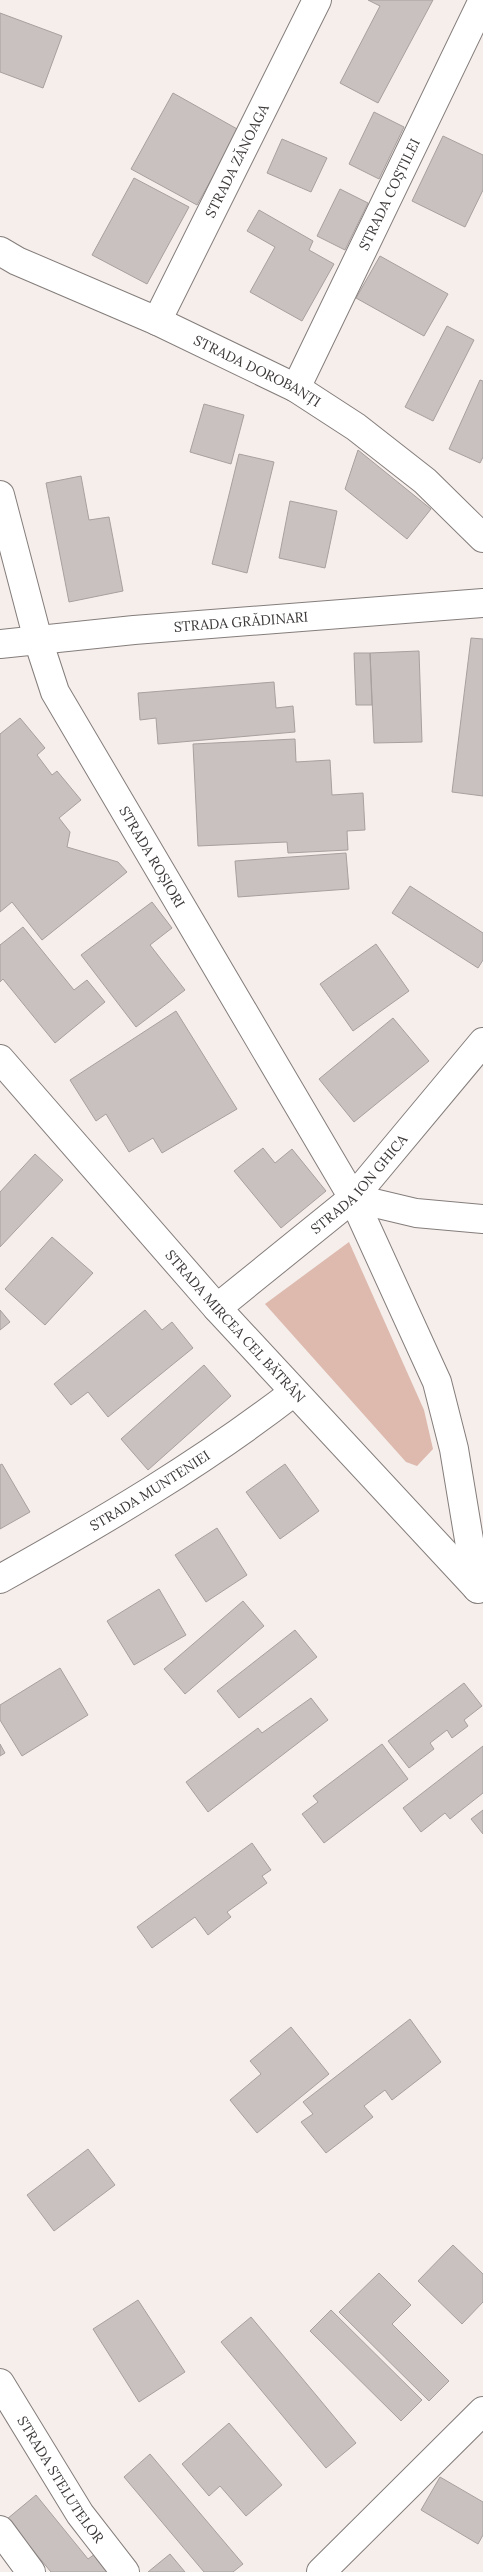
<svg xmlns="http://www.w3.org/2000/svg" width="483" height="2572" font-family="Lora,serif">
	<style>
		.green { fill: #ddb9ae }
		.building { fill: #c8c1bf; stroke: #a7a09e }
		.lines { fill: none; stroke-linecap: round; stroke-linejoin: round }
		.minor-casing { stroke: #847d7b; stroke-width: 30 }
		.minor { stroke: #fff; stroke-width: 28 }
		.labels { text-anchor: middle; stroke-width: 4; stroke-linejoin: round; paint-order: stroke }
		.street-label { font-size: 14px; fill: #3b3837; stroke: #fff }
	</style>
	<rect width="100%" height="100%" fill="#f5eeeb"/>
	<path class="green" d="M349,1242L424,1410L433,1449L417,1466L406,1462L265,1304Z"/>
	<path class="building" d="M368,0H433L378,103L340,83L380,6Z
		M0,13L62,36L43,88L0,72Z
		M173,93L239,130L197,205L131,169Z
		M374,112L404,127L379,179L349,164Z
		M443,136L483,155V190L465,227L412,201Z
		M282,139L327,158L311,192L267,173Z
		M134,178L189,207L147,284L92,255Z
		M340,189L368,203L345,250L317,236Z
		M259,210L313,241L309,250L334,264L302,321L250,292L275,247L247,231Z
		M380,256L448,294L424,336L356,298Z
		M447,326L474,340L433,421L405,407Z
		M480,380L483,381V457L480,463L449,449Z
		M204,404L244,415L231,464L190,452Z
		M358,450L431,509L407,539L345,489Z
		M239,454L274,462L247,573L212,564Z
		M81,476L89,520L109,517L123,591L69,602L46,483Z
		M290,501L337,511L325,568L279,558Z
		M471,638L483,639V796L452,792Z
		M419,651L422,742L374,743L370,653Z
		M354,653H370L372,705H356Z
		M274,682L276,708L293,706L295,732L158,744L156,718L140,720L138,693Z
		M20,718L45,748L37,755L52,775L57,771L81,800L59,818L70,832L67,847L118,862L127,872L42,940L12,902L0,912V734Z
		M295,739L296,762L330,760L332,795L363,793L365,830L347,831L348,850L288,853L287,842L198,846L193,744Z
		M346,853L349,889L238,897L235,861Z
		M410,886L483,933V960L478,968L392,913Z
		M152,902L172,928L150,945L185,990L136,1027L81,955Z
		M23,927L74,990L87,980L105,1002L55,1043L3,979L0,982V945Z
		M376,944L409,991L353,1031L320,984Z
		M176,1011L237,1109L162,1153L153,1138L129,1152L106,1114L96,1121L70,1080Z
		M393,1018L429,1061L354,1122L319,1079Z
		M263,1148L275,1163L292,1149L326,1191L281,1228L234,1171Z
		M35,1154L63,1180L0,1247V1192Z
		M52,1237L93,1273L45,1325L5,1289Z
		M0,1310L10,1322L0,1330Z
		M145,1310L162,1330L172,1322L193,1348L108,1417L88,1392L71,1405L54,1384Z
		M204,1365L231,1396L148,1470L121,1439Z
		M2,1464L30,1512L0,1529V1465Z
		M285,1464L319,1511L280,1539L246,1492Z
		M217,1528L247,1575L206,1602L175,1555Z
		M159,1589L186,1635L134,1665L107,1621Z
		M243,1601L264,1626L185,1694L164,1669Z
		M295,1630L317,1657L239,1718L217,1691Z
		M60,1668L88,1715L22,1756L0,1720V1705Z
		M464,1683L482,1706L464,1720L468,1726L452,1738L447,1730L430,1743L434,1749L409,1768L388,1741Z
		M311,1698L328,1720L208,1812L186,1782L258,1728L262,1733Z
		M0,1744L5,1753L0,1756Z
		M382,1744L408,1779L324,1843L302,1814L318,1802L313,1796Z
		M483,1746V1793L450,1819L445,1813L421,1832L403,1808Z
		M483,1810V1834L471,1819Z
		M252,1843L271,1870L262,1876L267,1883L227,1912L231,1917L208,1935L195,1917L152,1948L137,1927Z
		M410,2019L441,2062L392,2100L385,2090L364,2106L373,2117L326,2153L301,2122L313,2114L303,2102Z
		M291,2027L329,2074L257,2133L230,2100L261,2074L250,2061Z
		M88,2149L115,2185L54,2231L27,2195Z
		M453,2245L483,2274V2302L462,2324L418,2281Z
		M379,2273L411,2305L392,2324L449,2381L429,2401L339,2312Z
		M138,2300L185,2372L139,2402L93,2329Z
		M331,2310L422,2400L401,2421L310,2331Z
		M251,2317L356,2443L326,2468L221,2342Z
		M229,2423L282,2485L246,2516L220,2486L209,2496L182,2464Z
		M150,2454L243,2564L233,2572H204L124,2477Z
		M440,2477L483,2502V2535L478,2544L421,2510Z
		M36,2495L88,2559L95,2554L110,2572H51L7,2519Z
		M170,2554L185,2572H148Z"/>
	<g class="lines">
		<g class="minor-casing">
			<g id="minor">
				<path id="s1" d="M0,251L17,261L157,321L296,388L356,427L425,481L483,538"/>
				<path id="s2" d="M157,321L317,0"/>
				<path id="s3" d="M296,388L483,0"/>
				<path id="s4" d="M0,495L38,640L55,692L353,1198L437,1382L454,1449L477,1588"/>
				<path id="s5" d="M0,644L134,630L483,603"/>
				<path id="s6" d="M0,1059L217,1308L478,1589"/>
				<path d="M353,1198L416,1213L483,1219"/>
				<path id="s7" d="M217,1308L353,1198L483,1042"/>
				<path id="s8" d="M0,1579C102,1522 201,1464 294,1392"/>
				<path id="s9" d="M0,2383L80,2514L125,2572"/>
				<path d="M0,2530L31,2572"/>
				<path d="M321,2572L483,2411"/>
			</g>
		</g>
		<use href="#minor" class="minor"/>
	</g>
	<g class="labels">
		<g class="street-label">
			<text dy="5" stroke="none"><textPath href="#s2" startOffset="179">STRADA ZĂNOAGA</textPath></text>
			<text dy="5" stroke="none"><textPath href="#s3" startOffset="215">STRADA COȘTILEI</textPath></text>
			<text dy="5" stroke="none"><textPath href="#s1" startOffset="284">STRADA DOROBANȚI</textPath></text>
			<text dy="5" stroke="none"><textPath href="#s5" startOffset="242">STRADA GRĂDINARI</textPath></text>
			<text dy="5" stroke="none"><textPath href="#s4" startOffset="396">STRADA ROȘIORI</textPath></text>
			<text dy="5" stroke="none"><textPath href="#s7" startOffset="189">STRADA ION GHICA</textPath></text>
			<text dy="5" stroke="none"><textPath href="#s6" startOffset="356">STRADA MIRCEA CEL BĂTRÂN</textPath></text>
			<text dy="5" stroke="none"><textPath href="#s8" startOffset="174">STRADA MUNTENIEI</textPath></text>
			<text dy="5" stroke="none"><textPath href="#s9" startOffset="114">STRADA STELUTELOR</textPath></text>
		</g>
	</g>
</svg>
